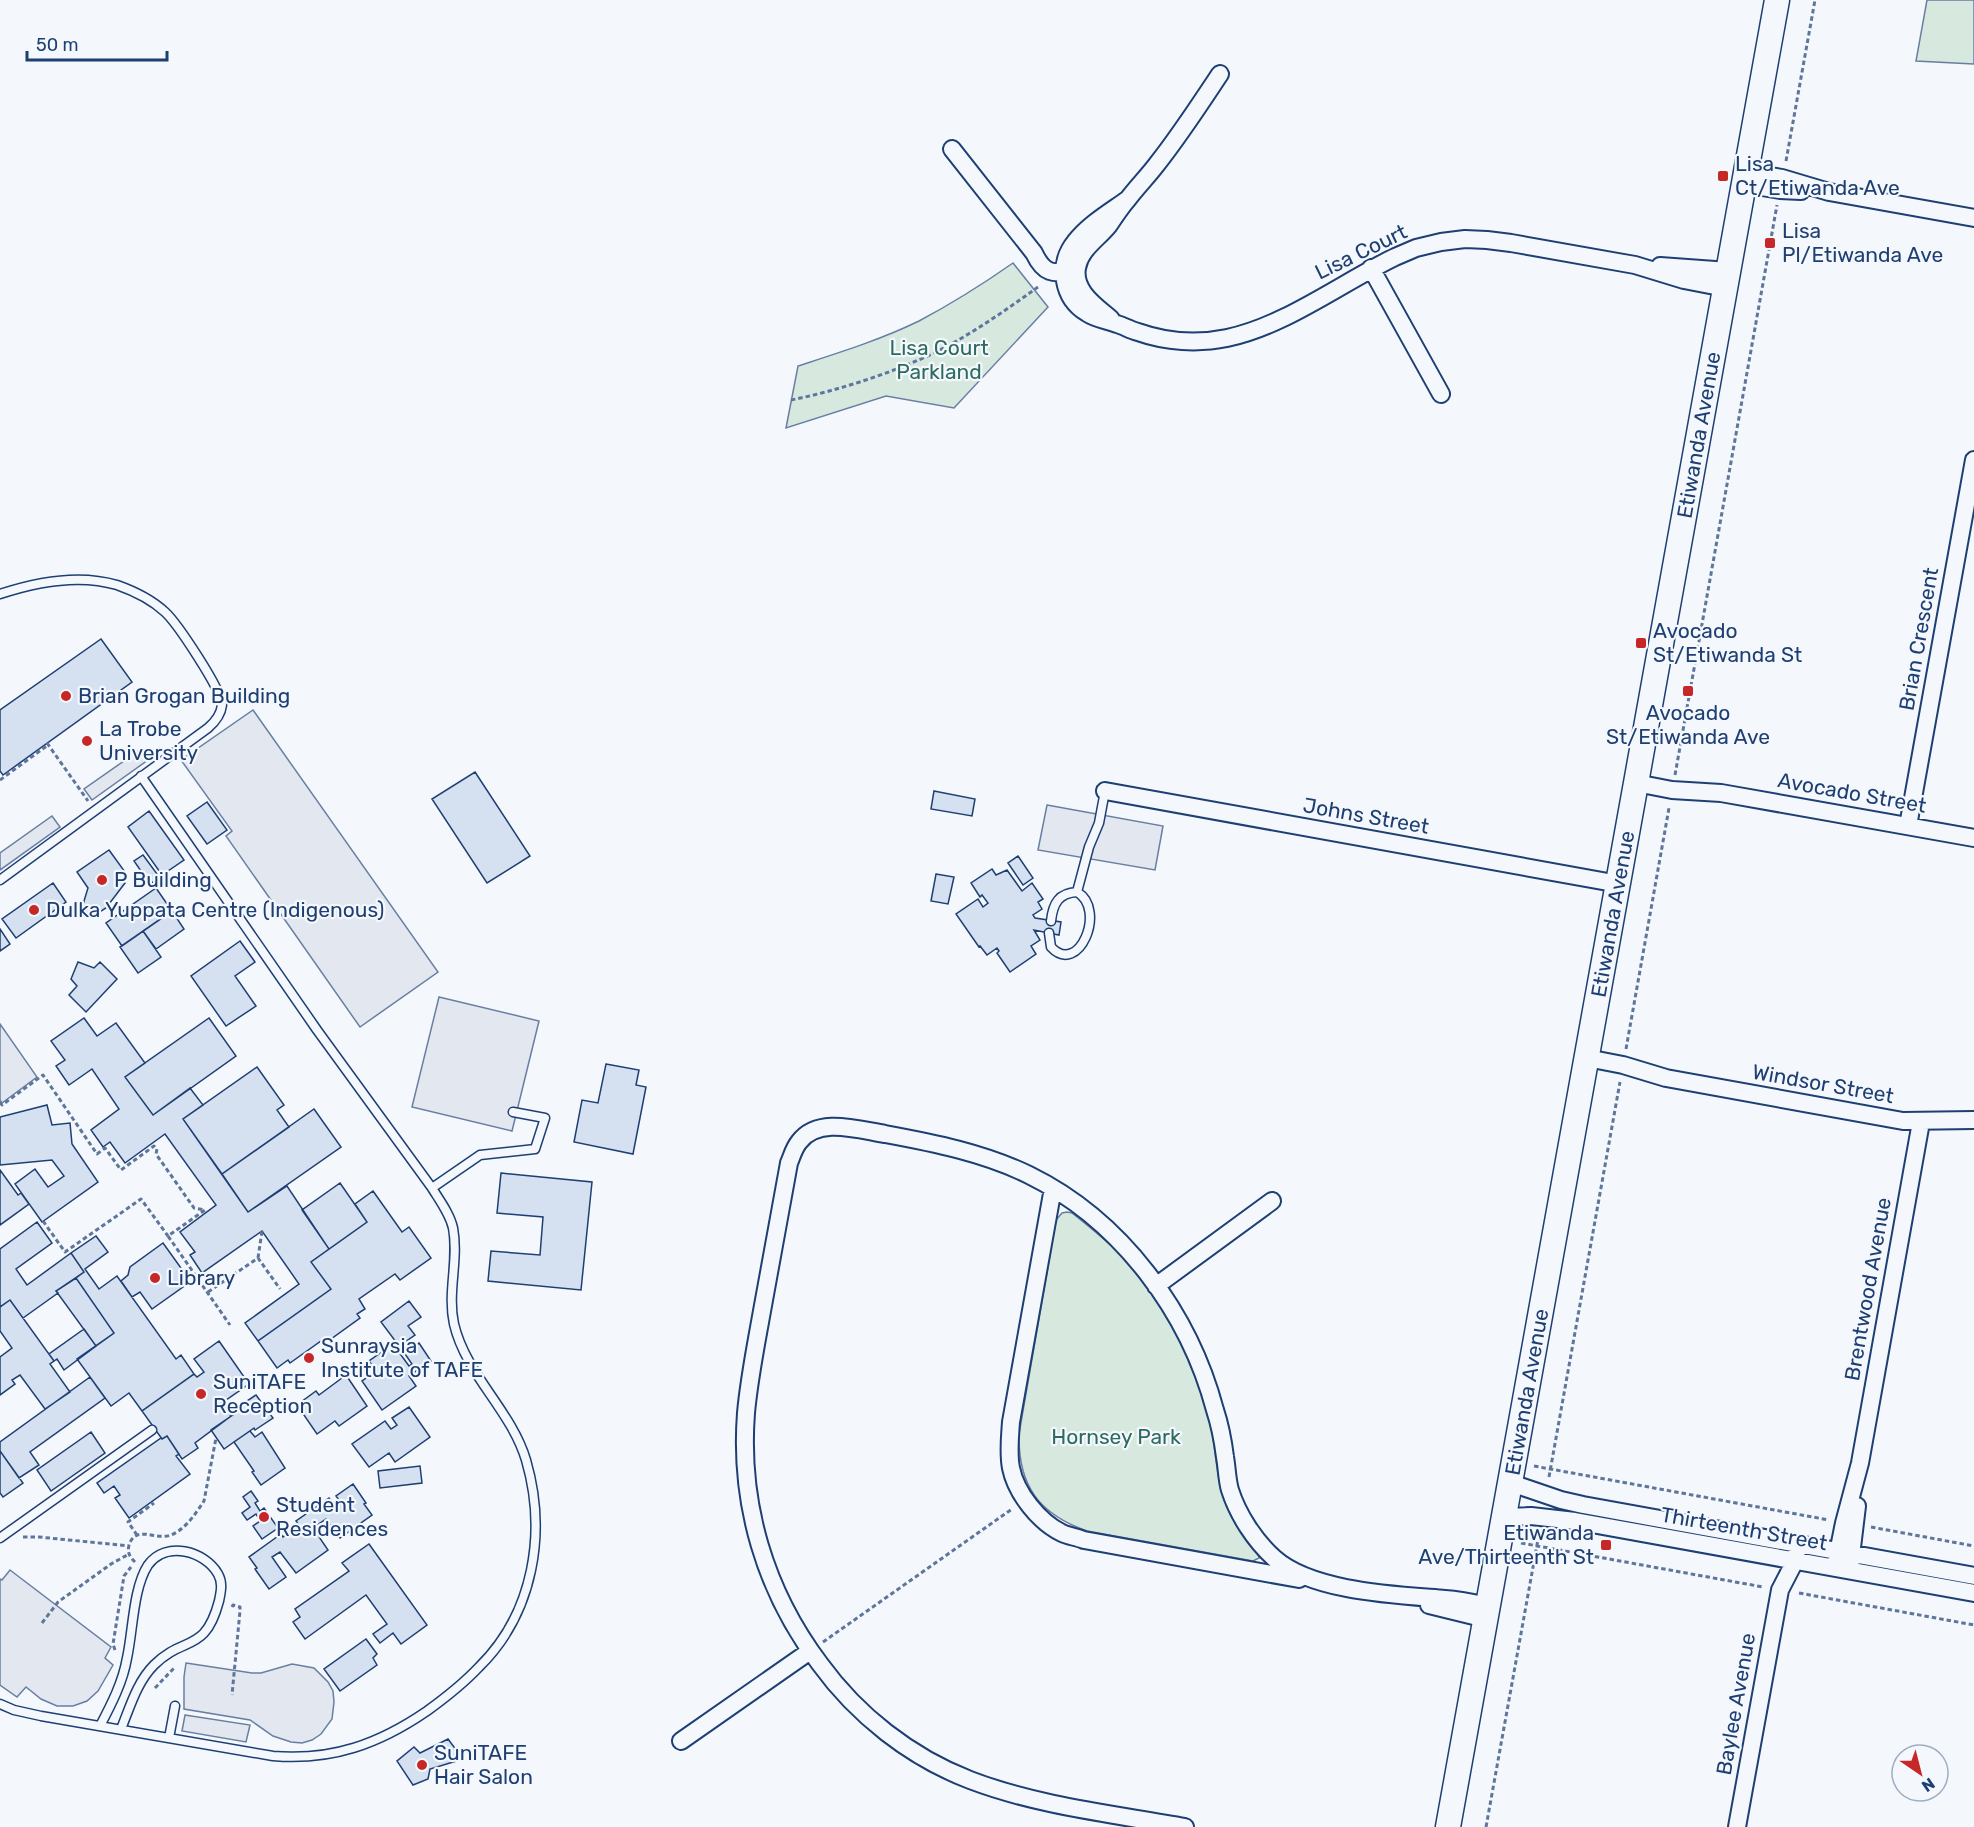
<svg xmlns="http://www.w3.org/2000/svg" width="1974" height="1827" font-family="Rubik,sans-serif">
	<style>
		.green { fill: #d7e8df; stroke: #687fa3; stroke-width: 1.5 }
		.parking { fill: #e3e8f0; stroke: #687fa3; stroke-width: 1.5 }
		.building { fill: #d5e0f0; stroke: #1d3f73; stroke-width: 1.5 }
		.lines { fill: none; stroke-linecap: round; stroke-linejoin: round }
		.lane-casing { stroke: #1d3f73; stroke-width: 11 }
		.street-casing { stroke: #1d3f73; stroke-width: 20 }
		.secondary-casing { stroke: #1d3f73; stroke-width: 27 }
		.path { stroke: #5e769c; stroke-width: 3; stroke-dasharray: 4.5 3; stroke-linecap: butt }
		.lane { stroke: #f4f7fb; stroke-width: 8 }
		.street { stroke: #f4f7fb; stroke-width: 16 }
		.secondary { stroke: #f4f7fb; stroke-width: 24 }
		.poi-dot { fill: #c62828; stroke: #f4f7fb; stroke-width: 2 }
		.labels { text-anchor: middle; stroke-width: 4.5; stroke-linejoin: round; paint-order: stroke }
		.poi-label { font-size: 21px; fill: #1d3f73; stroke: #f4f7fb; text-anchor: start }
		.street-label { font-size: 21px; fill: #1d3f73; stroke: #f4f7fb }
		.park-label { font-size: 21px; fill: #2c6c60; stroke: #f4f7fb }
	</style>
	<rect width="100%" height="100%" fill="#f4f7fb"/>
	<path class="green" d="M1927,0H1974V64L1916,61Z
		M1013,263L1048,307L954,408L886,396L786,428L798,366C838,353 880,340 919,321C951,304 983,284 1013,263Z
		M1067,1212L1072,1213C1091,1228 1110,1243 1127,1261C1165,1304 1191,1355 1207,1409C1217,1443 1214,1480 1229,1512C1236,1527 1248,1540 1258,1553L1259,1558L1253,1561L1087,1531C1039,1514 1018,1486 1019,1434L1056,1220L1062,1213Z"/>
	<path class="parking" d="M253,710L438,972L360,1027L226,836L232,831L181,760Z
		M141,749L148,760L92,800L84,789Z
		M1047,805L1163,826L1155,870L1038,850Z
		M52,816L60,827L0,870V853Z
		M439,997L539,1021L512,1131L412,1107Z
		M0,1024L37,1077L2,1103L0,1100Z
		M10,1570L111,1647L105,1658L113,1665L98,1691L87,1701L73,1706H57L41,1699L26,1687L17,1697L0,1685V1579L2,1580Z
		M186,1663L252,1673H261L292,1664L314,1668L328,1682L333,1691L334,1702L332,1719L321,1734L312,1740L302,1743L291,1742L273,1736L250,1720L184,1709V1677Z
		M185,1715L250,1725L246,1742L182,1731Z"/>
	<path class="building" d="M101,639L132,682L3,775L0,771V710Z
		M475,772L530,856L487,883L432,799Z
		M934,791L975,799L972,816L931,809Z
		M207,802L227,830L207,844L187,816Z
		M149,811L184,860L162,875L128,827Z
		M109,850L125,872L118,877L125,883L106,908L95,915L81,911L88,888L77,872Z
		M143,855L160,878L150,884L134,861Z
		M1018,856L1033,878L1023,885L1008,863Z
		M992,869L996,875L1007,870L1022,891L1032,883L1043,899L1038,902L1042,909L1033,915L1035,918L1061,922L1059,935L1034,930L1040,940L1031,946L1036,954L1010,972L997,953L999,951L997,948L987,955L980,946L979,947L956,914L978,899L983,907L988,903L982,895L980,897L971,883Z
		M936,874L954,877L948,904L931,901Z
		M53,883L66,902L16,938L2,919Z
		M156,888L172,911L122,946L106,923Z
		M172,911L184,929L156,949L143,931Z
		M0,929L10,944L0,951Z
		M143,931L161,957L138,973L120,947Z
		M240,941L255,962L235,976L256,1006L226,1026L191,976Z
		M78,962L94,968L100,962L117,979L86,1012L69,995L77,986L71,979Z
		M84,1018L97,1036L116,1023L145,1063L125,1077L153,1115L190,1088L203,1105L183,1119L248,1212L287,1186L329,1249L311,1262L331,1289L258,1341L245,1323L299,1284L262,1231L202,1273L190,1255L195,1252L180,1232L216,1205L165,1134L125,1163L110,1142L103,1147L91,1130L119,1109L92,1069L69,1085L56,1066L65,1060L51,1041Z
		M209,1018L236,1056L153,1115L125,1077Z
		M606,1064L639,1070L636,1085L646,1087L633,1154L574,1142L582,1100L598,1103Z
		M257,1067L284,1105L277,1110L289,1127L222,1174L183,1119Z
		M47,1105L52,1125L70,1123L72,1144L98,1182L42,1222L15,1184L35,1169L48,1187L64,1176L52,1160L0,1165V1117Z
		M314,1109L341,1147L248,1212L222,1174Z
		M0,1170L18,1195L21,1193L29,1204L0,1225Z
		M501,1173L592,1182L581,1290L488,1281L491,1251L540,1255L543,1217L497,1213Z
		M340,1183L367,1222L329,1249L302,1210Z
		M373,1191L402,1232L409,1227L431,1258L400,1280L395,1274L359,1299L365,1309L357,1314L360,1318L324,1344L321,1341L290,1363L288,1360L277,1368L258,1341L331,1289L311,1262L367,1222L355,1204Z
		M37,1222L52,1243L16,1269L27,1285L71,1253L84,1272L56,1291L58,1293L23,1318L10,1300L0,1307V1249Z
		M96,1236L108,1252L85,1269L99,1289L117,1276L176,1359L181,1355L194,1374L142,1411L129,1393L111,1406L77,1359L114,1333L76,1278L84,1272L71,1253Z
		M163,1243L186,1275L183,1287L152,1309L140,1292L132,1297L121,1281L128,1275L130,1267Z
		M76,1278L114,1333L96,1346L56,1291Z
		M10,1300L54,1361L50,1364L70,1392L45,1409L20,1375L12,1380L15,1384L0,1395V1357L12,1348L0,1331V1307Z
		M409,1301L421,1317L408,1326L415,1335L399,1346L381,1322Z
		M84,1329L96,1346L64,1370L57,1359L54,1361L49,1354Z
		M219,1341L249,1384L222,1403L231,1416L195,1443L198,1448L182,1459L167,1436L162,1439L142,1411L194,1374L197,1377L204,1372L194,1359Z
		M419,1343L431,1361L409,1376L416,1386L382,1410L362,1381L376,1371L369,1361L393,1344L409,1366L412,1364L405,1354Z
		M346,1375L367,1406L339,1426L335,1421L317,1434L297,1405L316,1391L319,1395Z
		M90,1377L105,1398L30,1452L39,1465L19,1478L0,1451V1442Z
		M256,1395L273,1418L255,1430L254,1428L224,1449L211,1430L240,1410L238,1407Z
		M409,1407L430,1437L395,1462L389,1453L369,1467L352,1444L385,1421L391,1429L397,1425L392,1418Z
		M250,1431L255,1437L262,1432L285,1468L261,1485L252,1472L254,1471L234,1442Z
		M91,1432L105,1453L51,1491L37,1470Z
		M167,1436L179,1454L176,1456L190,1474L129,1518L115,1498L120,1495L114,1486L104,1493L97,1483L161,1438L162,1439Z
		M0,1451L23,1483L3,1497L0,1493Z
		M420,1466L422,1483L380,1488L378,1471Z
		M353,1484L366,1503L364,1504L372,1515L340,1538L326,1519L313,1528L328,1550L296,1573L280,1552L272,1557L286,1577L269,1589L255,1569L257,1568L249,1557L281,1534L283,1537L291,1532L295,1536L303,1531L296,1521L329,1498L336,1507L341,1503L336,1496Z
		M251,1491L258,1501L255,1503L260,1511L264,1508L278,1528L262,1539L253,1526L260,1521L256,1514L247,1520L242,1513L250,1507L243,1497Z
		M369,1544L427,1625L401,1644L393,1633L380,1643L373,1634L387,1624L366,1595L305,1639L293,1622L300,1617L295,1609L349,1571L342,1563Z
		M366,1639L377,1654L373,1658L377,1665L340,1691L324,1669Z
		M448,1739L463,1759L430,1769L428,1779L413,1785L397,1761L414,1747L420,1753Z"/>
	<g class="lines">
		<g class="lane-casing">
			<path id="lane" d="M0,594C36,582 80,574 117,585C134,591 151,599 165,612C177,623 222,690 222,705C221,714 215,722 208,728L0,880
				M1051,921C1053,903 1059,893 1077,892
				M1049,933L1051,947C1079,977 1107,909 1077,892L1089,847L1099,823L1105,791
				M432,1188L480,1155L535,1149L545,1118L513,1112
				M0,1538L152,1430
				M0,1704L14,1710L41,1716L273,1756C332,1761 379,1744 427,1711C445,1698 463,1684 479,1667C534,1613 547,1532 526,1460C511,1410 466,1375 454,1324C447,1292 459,1260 453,1228C450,1214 440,1201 432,1188L317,1030L141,776
				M100,1726C111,1705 123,1682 127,1658C133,1631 133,1588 148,1565C166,1540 205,1551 218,1574C223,1583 221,1591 219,1601C205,1654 184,1635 154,1665C137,1682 130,1707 121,1729
				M169,1738L175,1706"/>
		</g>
		<g class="street-casing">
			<path id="street" d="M952,149L1034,253C1044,274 1052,274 1074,271
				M1746,172L1782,178L1829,192L1974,218
				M1744,184L1780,190L1801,191
				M1128,199C1110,212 1089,224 1075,242C1057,264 1062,298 1087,313C1096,319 1106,320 1117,324C1124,326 1130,330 1138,332C1166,342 1198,344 1227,338C1285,326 1341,283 1395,257L1416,248L1441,242L1465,239L1487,240L1511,243L1635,265L1684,280L1725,288
				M1660,266L1729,271
				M1371,268L1441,394
				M1111,319C1096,306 1073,291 1077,268C1080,249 1098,239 1109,225C1115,216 1121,207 1128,199C1137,187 1148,176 1157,164C1180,135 1200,104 1220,74
				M1636,783L1672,790L1721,793L1974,838
				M1105,791L1619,884
				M1908,826L1974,460
				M1587,1058L1623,1065L1666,1078L1903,1121L1974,1120
				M1053,1188L1011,1422C1010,1437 1008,1453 1011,1468C1016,1493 1039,1522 1062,1533C1068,1536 1077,1537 1084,1540L1299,1579
				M1156,1286L1272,1201
				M1511,1483L1561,1500L1583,1505L1974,1576
				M1505,1517L1531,1516L1575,1521L1974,1593
				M1836,1563L1844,1523L1860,1463L1921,1122
				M1850,1564L1857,1506
				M1429,1605L1486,1619
				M681,1741L810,1651
				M1185,1827C1113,1814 1038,1806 970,1780C910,1757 857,1715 820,1664C765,1591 739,1504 746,1413C749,1379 756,1345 762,1311C771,1262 780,1212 789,1163C792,1156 794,1148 799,1142C818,1116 859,1130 885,1134C934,1143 984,1153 1029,1175C1121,1220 1189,1312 1215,1410C1220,1425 1223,1441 1225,1457C1227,1468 1227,1480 1230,1490C1238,1515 1255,1541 1274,1558C1312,1592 1397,1595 1445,1599C1460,1600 1474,1603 1488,1606
				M1737,1827L1780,1590L1795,1561L1797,1551"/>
		</g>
		<g class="secondary-casing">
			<path id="secondary" d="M1448,1827L1777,0"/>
		</g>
		<path class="path" d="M1786,161L1815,0
			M791,400C837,391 895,372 936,352C972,334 1006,310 1038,287
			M47,743L88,801
			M1675,775L1777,205
			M0,780L48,745
			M1626,1049L1669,808
			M0,1102L2,1105L43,1075L97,1154L105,1148L121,1170L154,1146L157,1149L156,1154L194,1208L205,1210L168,1236L230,1325
			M43,1221L65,1252L141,1199L168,1236
			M258,1258L262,1231
			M208,1292L258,1258L280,1289
			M1534,1466L1829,1520
			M1549,1477L1620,1082
			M1871,1527L1974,1546
			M137,1535L128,1522L154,1503
			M23,1537H39L129,1546
			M1521,1543L1763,1587
			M135,1562C130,1557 127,1553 129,1545C136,1524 156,1541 171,1535C186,1529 196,1513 204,1501L216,1438
			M1799,1593L1974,1625
			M232,1607L233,1605L240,1607V1611L232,1695
			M42,1623L58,1602L111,1564L129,1554
			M823,1642L1012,1509
			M115,1650L113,1644L124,1576L131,1567
			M155,1688L175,1667
			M1486,1827L1539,1534"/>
		<use href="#lane" class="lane"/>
		<use href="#street" class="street"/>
		<use href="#secondary" class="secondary"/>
	</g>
	<g class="poi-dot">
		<rect x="1717" y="170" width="12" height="12" rx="3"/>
		<rect x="1764" y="237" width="12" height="12" rx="3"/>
		<rect x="1635" y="637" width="12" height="12" rx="3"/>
		<rect x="1682" y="685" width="12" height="12" rx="3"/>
		<circle cx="66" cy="696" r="6"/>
		<circle cx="87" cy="741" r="6"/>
		<circle cx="102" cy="880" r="6"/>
		<circle cx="34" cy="910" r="6"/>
		<circle cx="155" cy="1278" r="6"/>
		<circle cx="309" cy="1358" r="6"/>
		<circle cx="201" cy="1394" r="6"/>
		<circle cx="264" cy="1517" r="6"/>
		<rect x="1600" y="1539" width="12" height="12" rx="3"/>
		<circle cx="422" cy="1765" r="6"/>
	</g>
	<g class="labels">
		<g class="poi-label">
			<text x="1735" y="171">Lisa<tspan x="1735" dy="24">Ct/Etiwanda Ave</tspan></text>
			<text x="1782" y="238">Lisa<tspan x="1782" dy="24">Pl/Etiwanda Ave</tspan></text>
			<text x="1653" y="638">Avocado<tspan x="1653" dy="24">St/Etiwanda St</tspan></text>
			<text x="78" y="703">Brian Grogan Building</text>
			<text x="1688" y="720" text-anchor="middle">Avocado<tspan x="1688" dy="24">St/Etiwanda Ave</tspan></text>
			<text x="99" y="736">La Trobe<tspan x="99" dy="24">University</tspan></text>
			<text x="114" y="887">P Building</text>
			<text x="46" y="917">Dulka Yuppata Centre (Indigenous)</text>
			<text x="167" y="1285">Library</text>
			<text x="321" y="1353">Sunraysia<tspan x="321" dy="24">Institute of TAFE</tspan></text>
			<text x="213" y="1389">SuniTAFE<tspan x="213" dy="24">Reception</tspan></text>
			<text x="276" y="1512">Student<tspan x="276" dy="24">Residences</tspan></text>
			<text x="1594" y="1540" text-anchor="end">Etiwanda<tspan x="1594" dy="24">Ave/Thirteenth St</tspan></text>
			<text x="434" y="1760">SuniTAFE<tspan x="434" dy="24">Hair Salon</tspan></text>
		</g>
		<g class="street-label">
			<text transform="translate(1361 252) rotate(-26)" y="7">Lisa Court</text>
			<text transform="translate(1699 435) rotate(-80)" y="7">Etiwanda Avenue</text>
			<text transform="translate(1919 639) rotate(-80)" y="7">Brian Crescent</text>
			<text transform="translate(1852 793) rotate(10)" y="7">Avocado Street</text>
			<text transform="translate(1366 816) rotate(10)" y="7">Johns Street</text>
			<text transform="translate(1613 914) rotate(-80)" y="7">Etiwanda Avenue</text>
			<text transform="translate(1823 1084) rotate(10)" y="7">Windsor Street</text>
			<text transform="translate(1868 1289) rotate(-80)" y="7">Brentwood Avenue</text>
			<text transform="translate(1527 1392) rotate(-80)" y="7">Etiwanda Avenue</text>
			<text transform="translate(1744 1529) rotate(10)" y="7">Thirteenth Street</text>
			<text transform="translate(1736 1704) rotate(-80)" y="7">Baylee Avenue</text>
		</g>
		<g class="park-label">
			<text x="939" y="355">Lisa Court<tspan x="939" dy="24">Parkland</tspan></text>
			<text x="1116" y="1444">Hornsey Park</text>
		</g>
	</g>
	<g transform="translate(1920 1773) rotate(145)"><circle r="28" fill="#f4f7fb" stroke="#9eadc5" stroke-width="1.5"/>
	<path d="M0-4.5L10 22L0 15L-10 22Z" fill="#c62828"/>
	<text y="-9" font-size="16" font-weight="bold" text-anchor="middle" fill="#1d3f73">N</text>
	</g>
	<path d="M27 51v9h140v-9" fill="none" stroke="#1d3f73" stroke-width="3"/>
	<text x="36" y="51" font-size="18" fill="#1d3f73" stroke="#f4f7fb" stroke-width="4.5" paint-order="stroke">50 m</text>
</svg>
